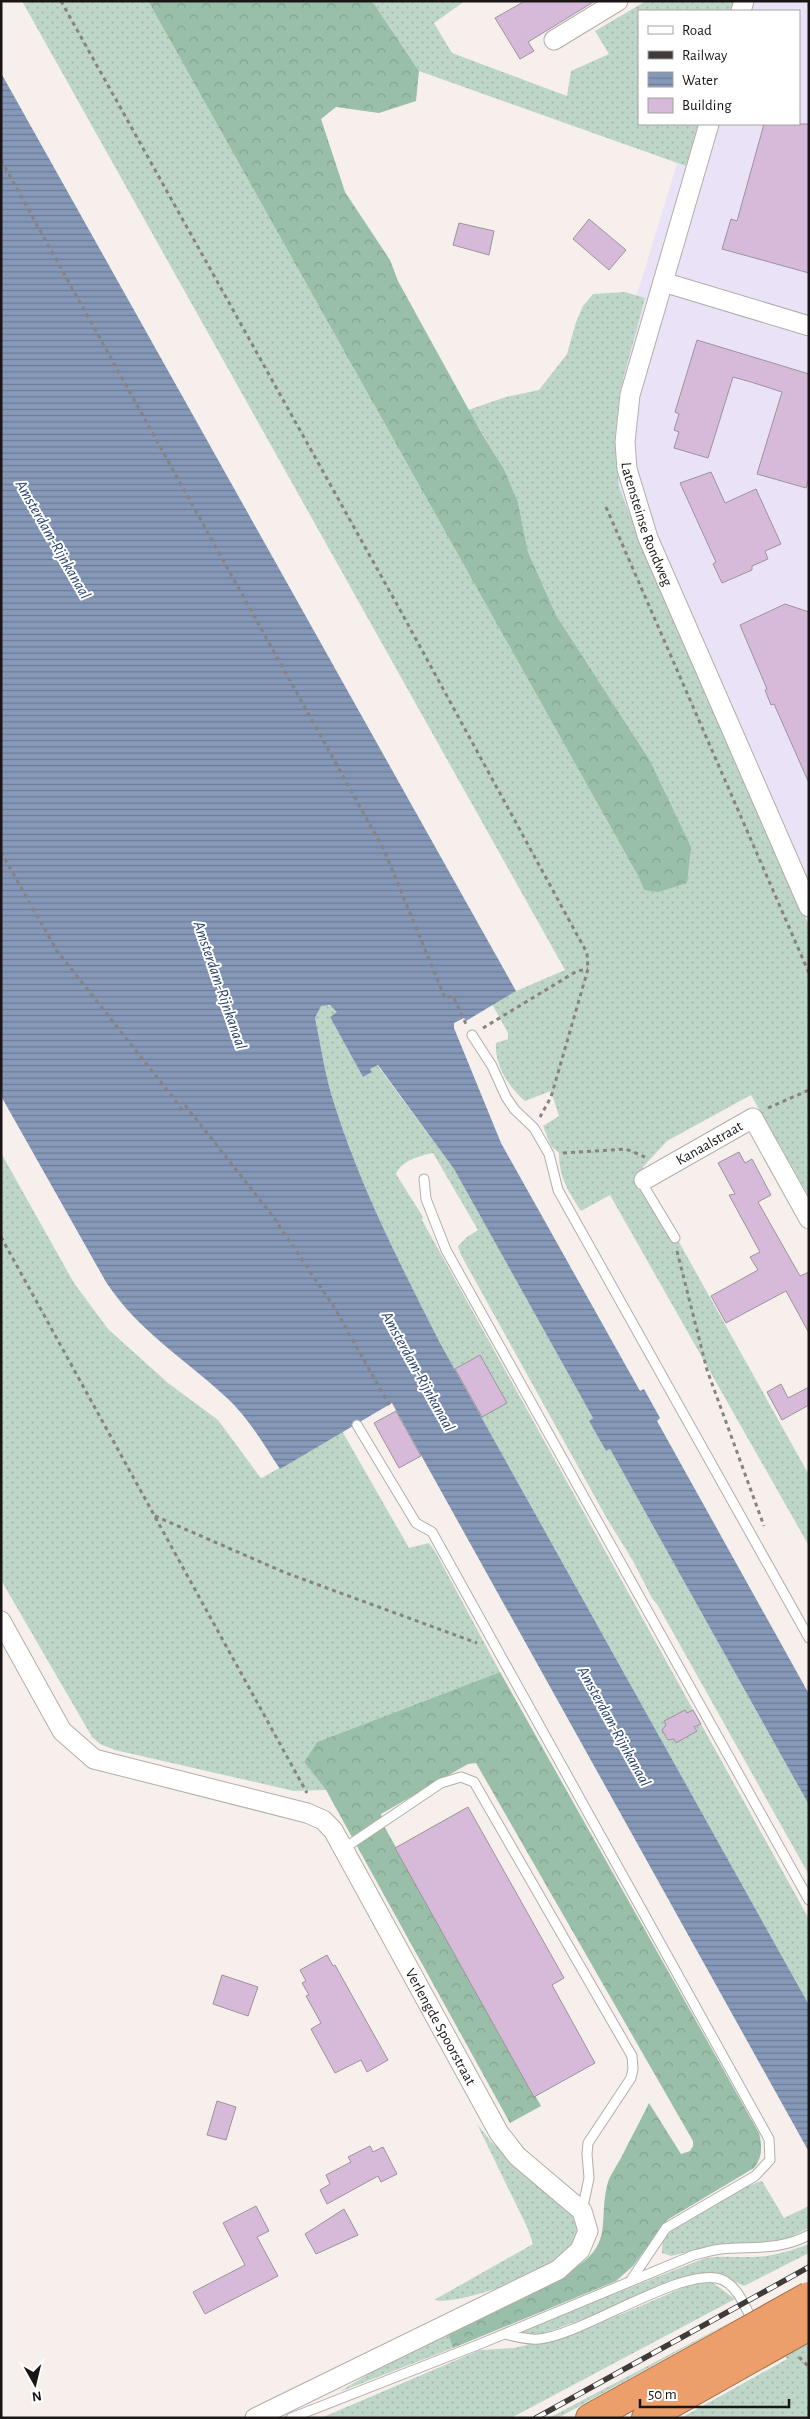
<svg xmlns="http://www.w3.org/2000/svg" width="810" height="2419" font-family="'Alegreya Sans',sans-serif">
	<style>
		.industrial { fill: #eae3f8 }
		.grass { fill: url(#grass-dots) }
		.forest { fill: url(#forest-crowns) }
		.water { fill: url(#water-rules) }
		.building { fill: #d7bad9; stroke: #9a949a }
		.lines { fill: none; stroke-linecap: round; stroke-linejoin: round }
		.service-casing { stroke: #b4ada8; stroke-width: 11 }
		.minor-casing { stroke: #b4ada8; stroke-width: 21 }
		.motorway-casing { stroke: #a26f4d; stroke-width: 30 }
		.path { stroke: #888280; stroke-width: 3; stroke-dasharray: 4 4; stroke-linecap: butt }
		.service { stroke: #fff; stroke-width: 9 }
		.minor { stroke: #fff; stroke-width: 19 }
		.motorway { stroke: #ec9f6b; stroke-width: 28 }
		.rail-casing { stroke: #3f3b3a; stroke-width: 5.5 }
		.rail { stroke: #fff; stroke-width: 4; stroke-dasharray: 11; stroke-linecap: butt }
		.motorway-bridge-casing { stroke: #a26f4d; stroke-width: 30; stroke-linecap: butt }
		.motorway-bridge { stroke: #ec9f6b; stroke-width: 28 }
		.labels { text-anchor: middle; stroke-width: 4; stroke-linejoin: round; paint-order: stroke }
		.street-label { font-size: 15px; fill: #191615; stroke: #fff }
		.water-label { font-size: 16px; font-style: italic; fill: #27416d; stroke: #fff }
	</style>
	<defs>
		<pattern id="grass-dots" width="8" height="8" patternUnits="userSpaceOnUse" patternTransform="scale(1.25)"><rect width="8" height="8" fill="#bdd6c7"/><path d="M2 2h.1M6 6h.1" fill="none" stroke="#a2b7aa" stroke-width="1.8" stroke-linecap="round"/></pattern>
		<pattern id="forest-crowns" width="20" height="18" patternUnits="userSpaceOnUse" patternTransform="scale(1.25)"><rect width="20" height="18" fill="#99bfa8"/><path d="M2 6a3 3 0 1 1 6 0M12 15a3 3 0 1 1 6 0" fill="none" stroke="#83a390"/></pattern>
		<pattern id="water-rules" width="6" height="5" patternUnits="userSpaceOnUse" patternTransform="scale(1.25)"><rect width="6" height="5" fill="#8699b9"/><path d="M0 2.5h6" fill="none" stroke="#6d7c95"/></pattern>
	</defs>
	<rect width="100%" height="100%" fill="#f7efeb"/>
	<path class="industrial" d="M726,1H809V978L602,487L613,373L689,124H799V11H723Z"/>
	<path class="grass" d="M22,1H148L638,876L644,890L649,759L556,615L528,552L518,502L504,469L468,410L506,397L539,390L567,354L576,322L583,306L593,294L625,292L645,298L620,391L615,437L619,487L652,572L743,773L809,926V1197L751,1095L667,1141L643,1167L650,1190L809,1475V1546L610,1195L581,1211C568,1191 559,1177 559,1153L551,1146L543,1126L559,1116L551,1091L525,1101C509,1088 494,1064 496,1043L508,1039V1033L492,1004L516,991L565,970Z
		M372,1H465L434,23L452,53L567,96L571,71L609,54L595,31L646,1H734L731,11H639V124H698L686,166L419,71Z
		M325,1005L334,1007L338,1012L330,1017L363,1077L372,1072L370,1069L377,1065L454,1169L593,1418L589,1421L606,1451L610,1449L809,1805V1875L657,1604L653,1600L633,1561L606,1517L461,1255L458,1246L467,1237L478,1230L433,1153C420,1156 402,1160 396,1174L423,1217L422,1220L809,1919V2005L440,1343C401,1266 359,1187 334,1103C325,1076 321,1046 315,1018L321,1006Z
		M1,1153L74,1283L108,1329L168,1383L218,1420L260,1477L262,1478L342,1431L409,1548L429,1543L436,1553L500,1672L317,1742L304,1762L326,1790L294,1791L115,1750L100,1744L92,1737L1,1580Z
		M477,2124L491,2142L580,2217L582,2227C578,2235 574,2248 568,2254C549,2273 458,2306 434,2300L533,2244L528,2229Z
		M762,2181L784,2218L809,2206V2228L782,2241L720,2244L671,2256L662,2253C662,2249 662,2245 663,2241C672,2223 742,2186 762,2181Z
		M809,2244V2253L744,2286L716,2273L695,2275L671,2282L622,2304L538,2336L513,2334L705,2258C720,2256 733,2257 748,2257C768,2258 790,2251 809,2244Z
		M701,2283H713L735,2299L511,2418H321L480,2350L514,2348L575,2334L687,2286Z
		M809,2314V2418H681L787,2359L773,2334Z
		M742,2316L558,2418H549Z
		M446,2329L453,2348L339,2392L420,2343Z"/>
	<path class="forest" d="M148,1H372L419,71L416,101L379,113L336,107L321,119L345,192L390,260L398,281L481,432L504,469L518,502L528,552L556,615L649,759L691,847L687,883L658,892L644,890L638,876Z
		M500,1672L759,2133C762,2145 763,2157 754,2168L667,2220L633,2266L616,2281L453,2348L446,2329L570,2271C616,2244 597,2223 608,2182C611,2174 617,2165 621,2158C630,2140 640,2121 649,2103L681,2154L690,2151L693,2146V2141L476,1763L468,1764L381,1814L384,1826L541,2106L510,2123L326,1790L304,1762L317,1742Z"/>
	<path class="water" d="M1,73L516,991L466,1021L464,1018L454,1023V1028L501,1143L640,1391L644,1389L660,1418L657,1421L809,1694V1805L610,1449L606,1451L589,1421L593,1418L454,1169L378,1065L370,1069L372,1072L363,1077L330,1017L337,1012L330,1005L321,1006L315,1018C321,1046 325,1076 334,1103C360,1187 401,1266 440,1343L809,2005V2152L392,1403L280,1469C264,1445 248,1417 227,1398C183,1357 140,1333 106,1282L1,1096Z"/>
	<path class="building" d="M525,1H595L528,42L534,51L520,59L495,18Z
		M764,124H809V273L722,249L731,219L737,221Z
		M589,219L626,250L609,270L573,239Z
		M459,223L494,231L489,255L453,245Z
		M697,340L809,374V477L806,488L757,474L782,392L751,382L733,377L708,458L674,448L679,432L674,430L679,414L675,412Z
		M711,472L725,503L756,489L781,544L765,551L768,559L752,566V570L722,583L713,564L716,562L680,483Z
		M785,604L809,612V783L774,704L771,705L765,690L767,689L740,625Z
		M739,1152L745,1163L752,1159L771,1195L758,1202L800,1276L809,1272V1333L786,1291L726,1323L711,1296L758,1270L750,1257L760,1252L729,1195L735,1194L718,1163Z
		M480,1355L507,1403L482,1417L455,1369Z
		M781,1384L788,1398L809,1387V1405L782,1420L767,1392Z
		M396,1411L421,1456L399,1468L374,1423Z
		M685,1710L687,1713L693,1710L701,1724L694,1727L697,1731L676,1743L674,1739L668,1740L662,1730L666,1725L664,1721Z
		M468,1807L564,1978L552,1985L595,2063L534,2097L395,1848Z
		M327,1955L333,1966L335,1965L388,2060L367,2072L361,2060L335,2073L311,2029L321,2023L306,1996L309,1995L302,1983L306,1981L300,1970Z
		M222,1975L258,1987L248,2016L213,2004Z
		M217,2101L236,2107L226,2140L207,2135Z
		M370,2146L373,2152L383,2147L397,2174L381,2182L378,2176L327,2204L320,2190L330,2184L326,2175L351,2162L348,2157Z
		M256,2206L269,2231L257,2237L278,2276L205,2314L193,2292L245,2265L223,2223Z
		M344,2209L358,2235L316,2254L305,2234Z"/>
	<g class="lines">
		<g class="service-casing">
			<path id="service" d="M472,1035L492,1066L506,1097L515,1110L534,1128L549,1154L558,1190L809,1638
				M424,1179L426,1199L446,1250L809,1900
				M644,1180L645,1188L675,1238
				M357,1425L416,1523L432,1532L769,2139L770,2160L755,2176L666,2228L631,2280
				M343,1849L441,1783L461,1777L474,1782L632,2056L633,2069L631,2078L588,2143L587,2154L589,2178L582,2211
				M505,2334C517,2337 526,2340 539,2339C583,2335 687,2263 723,2280C739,2288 746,2309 754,2324
				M291,2418L480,2344L694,2255C703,2253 712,2250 721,2249C754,2246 778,2251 809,2235"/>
		</g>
		<g class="minor-casing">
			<g id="minor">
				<path d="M741,11L744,1"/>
				<path d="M554,40L618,1"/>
				<path id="s1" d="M709,124L630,395L625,442L627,469L648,538L809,907"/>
				<path d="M663,282L809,326"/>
				<path id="s2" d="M644,1180L753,1118L809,1219"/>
				<path id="s3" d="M1,1621L62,1731L94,1759L307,1813L323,1820L333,1830L499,2133L517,2156L582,2211L588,2231L580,2250L558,2270L255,2418"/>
			</g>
		</g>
		<g class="motorway-casing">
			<path id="motorway" d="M590,2418L725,2343
				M646,2418L738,2366"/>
		</g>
		<path class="path" d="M61,1L399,608L587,953L588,969L551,1097L540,1117
			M1,160L384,850L445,998L453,996L466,1024
			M606,507L809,973
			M1,852L57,951L179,1105
			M483,1028L577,971L588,969
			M768,1108L809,1090
			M179,1110L185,1105L272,1215L336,1310L389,1405
			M563,1153L626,1149L645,1157
			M1,1237L307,1793
			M677,1251L707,1370L764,1526
			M155,1516L286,1573L477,1643
			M799,2357L809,2367
			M809,2406V2415"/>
		<use href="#service" class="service"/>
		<use href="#minor" class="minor"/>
		<use href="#motorway" class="motorway"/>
		<g class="rail-casing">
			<path id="rail" d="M536,2418L809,2267"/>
		</g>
		<use href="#rail" class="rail"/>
		<g class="motorway-bridge-casing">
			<path id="motorway-bridge" d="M725,2343L809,2296
				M738,2366L809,2326"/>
		</g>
		<use href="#motorway-bridge" class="motorway-bridge"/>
	</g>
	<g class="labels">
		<g class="street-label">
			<text dy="5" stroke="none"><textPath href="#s1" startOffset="415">Latensteinse Rondweg</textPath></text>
			<text dy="5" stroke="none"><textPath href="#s2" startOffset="75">Kanaalstraat</textPath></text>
			<text dy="5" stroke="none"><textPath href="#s3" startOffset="644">Verlengde Spoorstraat</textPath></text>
		</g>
		<g class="water-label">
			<text transform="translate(54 539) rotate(60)" y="6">Amsterdam-Rijnkanaal</text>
			<text transform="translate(221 985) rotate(71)" y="6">Amsterdam-Rijnkanaal</text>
			<text transform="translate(419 1371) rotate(61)" y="6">Amsterdam-Rijnkanaal</text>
			<text transform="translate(615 1726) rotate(61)" y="6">Amsterdam-Rijnkanaal</text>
		</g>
	</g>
	<rect width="810" height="2419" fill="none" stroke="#191615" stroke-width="5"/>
	<rect x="638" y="10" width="162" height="115" fill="#ffffff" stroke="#a3a2a1"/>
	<rect x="648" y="26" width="25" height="8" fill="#ffffff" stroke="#a3a2a1"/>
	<text x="682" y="35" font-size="15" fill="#191615">Road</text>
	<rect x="648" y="51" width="25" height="8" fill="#3f3b3a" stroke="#a3a2a1"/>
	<text x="682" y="60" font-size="15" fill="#191615">Railway</text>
	<rect x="648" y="72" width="25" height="15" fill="url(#water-rules)" stroke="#a3a2a1"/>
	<text x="682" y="85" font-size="15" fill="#191615">Water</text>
	<rect x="648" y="98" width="25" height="15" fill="#d7bad9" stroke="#a3a2a1"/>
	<text x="682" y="110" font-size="15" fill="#191615">Building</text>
	<g transform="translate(35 2384) rotate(172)" stroke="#ffffff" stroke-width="4" paint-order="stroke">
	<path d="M0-4L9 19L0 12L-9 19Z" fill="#191615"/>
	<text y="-8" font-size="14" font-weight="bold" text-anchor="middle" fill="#191615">N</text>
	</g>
	<path d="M640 2399v8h149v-8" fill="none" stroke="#191615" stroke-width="2.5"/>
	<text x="648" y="2399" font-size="15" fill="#191615" stroke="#ffffff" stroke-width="4" paint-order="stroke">50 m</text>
</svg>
